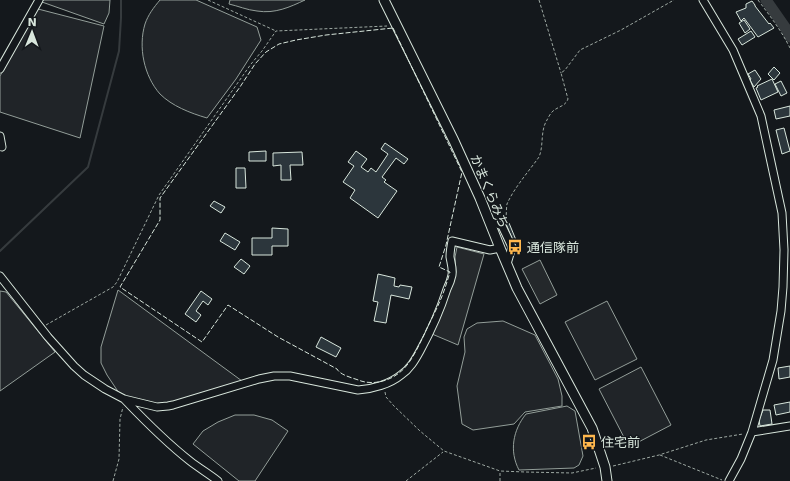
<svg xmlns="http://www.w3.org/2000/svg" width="790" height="481" font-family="'DejaVu Sans','Noto Sans JP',sans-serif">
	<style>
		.green { fill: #202428; stroke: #939e99 }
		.parking { fill: #24282b; stroke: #939e99 }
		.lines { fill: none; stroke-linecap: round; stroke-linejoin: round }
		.stream { stroke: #363b3e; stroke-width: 2 }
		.river { stroke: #363b3e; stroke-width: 11 }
		.building { fill: #2c363c; stroke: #d8e6dc }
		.minor-casing { stroke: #d8e6dc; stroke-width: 9 }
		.major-casing { stroke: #d8e6dc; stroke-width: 11 }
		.path { stroke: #9da8a2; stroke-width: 1; stroke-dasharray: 3 2; stroke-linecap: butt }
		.minor { stroke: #14181c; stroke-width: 7 }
		.major { stroke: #14181c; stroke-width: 9 }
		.fence { stroke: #d8e6dc; stroke-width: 1; stroke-dasharray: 5 2; stroke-linecap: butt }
		.labels { text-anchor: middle; stroke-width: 3; stroke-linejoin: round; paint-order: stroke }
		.street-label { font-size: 13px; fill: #d8e6dc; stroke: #14181c }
		.poi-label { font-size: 13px; fill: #d8e6dc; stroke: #14181c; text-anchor: start }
	</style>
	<rect width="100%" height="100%" fill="#14181c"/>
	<path class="green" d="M44,0H110L109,13L104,24L42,2Z
		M160,0H196L257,27L261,40L236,79L207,118C190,113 172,106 160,94C144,76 138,47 145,24C148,15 154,7 160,0Z
		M230,0H305C290,7 275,14 257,11C247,10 238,6 229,4Z
		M38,9L104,26L80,138L0,112V76Z
		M118,290L242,381L166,404H152L129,397L119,393L107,375L101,363V347Z
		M0,291L6,292L55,352L0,391Z
		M607,301L637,359L595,380L565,322Z
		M503,321L535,335L558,379L562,396V406L525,412L514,424L473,430L462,424L457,386L465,352L464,337L467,329L477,323Z
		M641,367L671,425L629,447L599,389Z
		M567,406L575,411L583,456L579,465L574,468L519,470C509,451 513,430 526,414Z
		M235,415H254L272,420L288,431L255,481H239L193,444L203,431L218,422Z"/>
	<path class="parking" d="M457,247L484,254L458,345L432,334L456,272L455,257Z
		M540,260L557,295L540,304L522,269Z"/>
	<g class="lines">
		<path class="stream" d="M0,251L88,167L119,51L121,18V0"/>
		<path class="river" d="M766,0L787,30L790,37"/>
	</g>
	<path class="building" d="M752,1L755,5V6L769,24L770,23L774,28L758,37L744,18L741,21L736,12L746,8V4Z
		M744,20L750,29L745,33L739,23Z
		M751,31L755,37L742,45L738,39Z
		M774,67L780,73L774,80L768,74Z
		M755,70L761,79L754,87L750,80L751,79L748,74Z
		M772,79L778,92L761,100L756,88L758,87L757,86Z
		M781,81L787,93L781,96L775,84Z
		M790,106V116L776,119L774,110Z
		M784,128L790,151L782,154L776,130Z
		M385,143L408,159L404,164L396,158L382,177L386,180L384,182L397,191L378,218L350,198L355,190L343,182L354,166L348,162L356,151L367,159L361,167L368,172L371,168L376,172L388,154L381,149Z
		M266,151V161H249V152Z
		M302,152L303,165H290L291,180H281V165L273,166V153Z
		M236,168H245L246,188H236Z
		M214,201L225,207L221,213L210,206Z
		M509,223L516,240L513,241L506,224Z
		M272,228L288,229V246H272V255H252V238H272Z
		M225,233L240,242L235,250L220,241Z
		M241,259L250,266L244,274L234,267Z
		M378,274L395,278L394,286L399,287L400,285L412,287L409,299L391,295L386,323L374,321L378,302L373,301Z
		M201,291L212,299L208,305L203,301L196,311L201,315L196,322L185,314Z
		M321,337L341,348L336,357L316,347Z
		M790,366V377L779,379L778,368Z
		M790,402V412L776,415L774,405Z
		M763,410H770L772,424L760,426L759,420Z"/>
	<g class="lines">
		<g class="minor-casing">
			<path id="minor" d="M703,0L733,50L761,116L782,213L784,250L783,287L781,311L773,360L752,432L741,459L729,481
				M0,69L39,0
				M0,136L2,147
				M489,221L502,226L512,247L507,264
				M0,276L48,337L74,366L84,375L105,389L124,399L157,407L168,406L173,405L259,379L274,376H290L358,390C373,389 390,384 401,375C410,369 415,360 420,351C431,331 440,311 447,289C449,285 451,280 452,275C453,269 451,263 450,257C450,252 451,246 452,241L490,250L500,248
				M124,399C145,421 167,443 190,461C199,468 209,474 218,481
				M752,432L790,426"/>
		</g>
		<g class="major-casing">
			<path id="major" d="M384,0L454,141L480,198L500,248L517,288L592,428L605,467L607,481"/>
		</g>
		<path class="path" d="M208,0L276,31
			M539,0L561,73
			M758,0C770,16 781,30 790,48
			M505,220C507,215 506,209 507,204C514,188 529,171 539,157C544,145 540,131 547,120C548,118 550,114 552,112C558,106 565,107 568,99L561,73L565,70L580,50L621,30L674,0
			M46,325L113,287L117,282L159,195L251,64L262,51L276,31L387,26
			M385,392L386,397L394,406L420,431L444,451L500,471L525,472L572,473L596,468
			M660,455L722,480
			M613,466L659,455L706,440L743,434
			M113,481L119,459L120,419L123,407
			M406,481L443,452
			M500,481V472"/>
		<use href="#minor" class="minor"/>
		<use href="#major" class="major"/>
		<path class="fence" d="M393,28L462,172L446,245L439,267L450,272C447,282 444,292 440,301C435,313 428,325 423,337C417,349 410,365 399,373C389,381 374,385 361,381C354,378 341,376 337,369L278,337L228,305L202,342L120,287L160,220V198L240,87L255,64L266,52L279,44L296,40L326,35Z"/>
	</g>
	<defs>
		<g id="bus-bare" transform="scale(1.2)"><path d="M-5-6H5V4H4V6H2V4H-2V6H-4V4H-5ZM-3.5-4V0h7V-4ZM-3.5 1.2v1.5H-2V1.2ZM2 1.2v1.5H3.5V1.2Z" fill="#ffb74d" stroke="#14181c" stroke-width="2.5" paint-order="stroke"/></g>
	</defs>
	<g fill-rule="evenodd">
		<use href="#bus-bare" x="515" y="247"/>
		<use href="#bus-bare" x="589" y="442"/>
	</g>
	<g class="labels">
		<g class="street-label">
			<text transform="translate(490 191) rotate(67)" y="5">かまくらみち</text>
		</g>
		<g class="poi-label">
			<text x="527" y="252">通信隊前</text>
			<text x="601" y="447">住宅前</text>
		</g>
	</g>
	<g transform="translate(32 32) rotate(1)" stroke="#14181c" stroke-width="3" paint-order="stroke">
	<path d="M0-3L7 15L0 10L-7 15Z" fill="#d8e6dc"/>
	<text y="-6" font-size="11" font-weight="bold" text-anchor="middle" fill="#d8e6dc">N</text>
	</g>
</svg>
